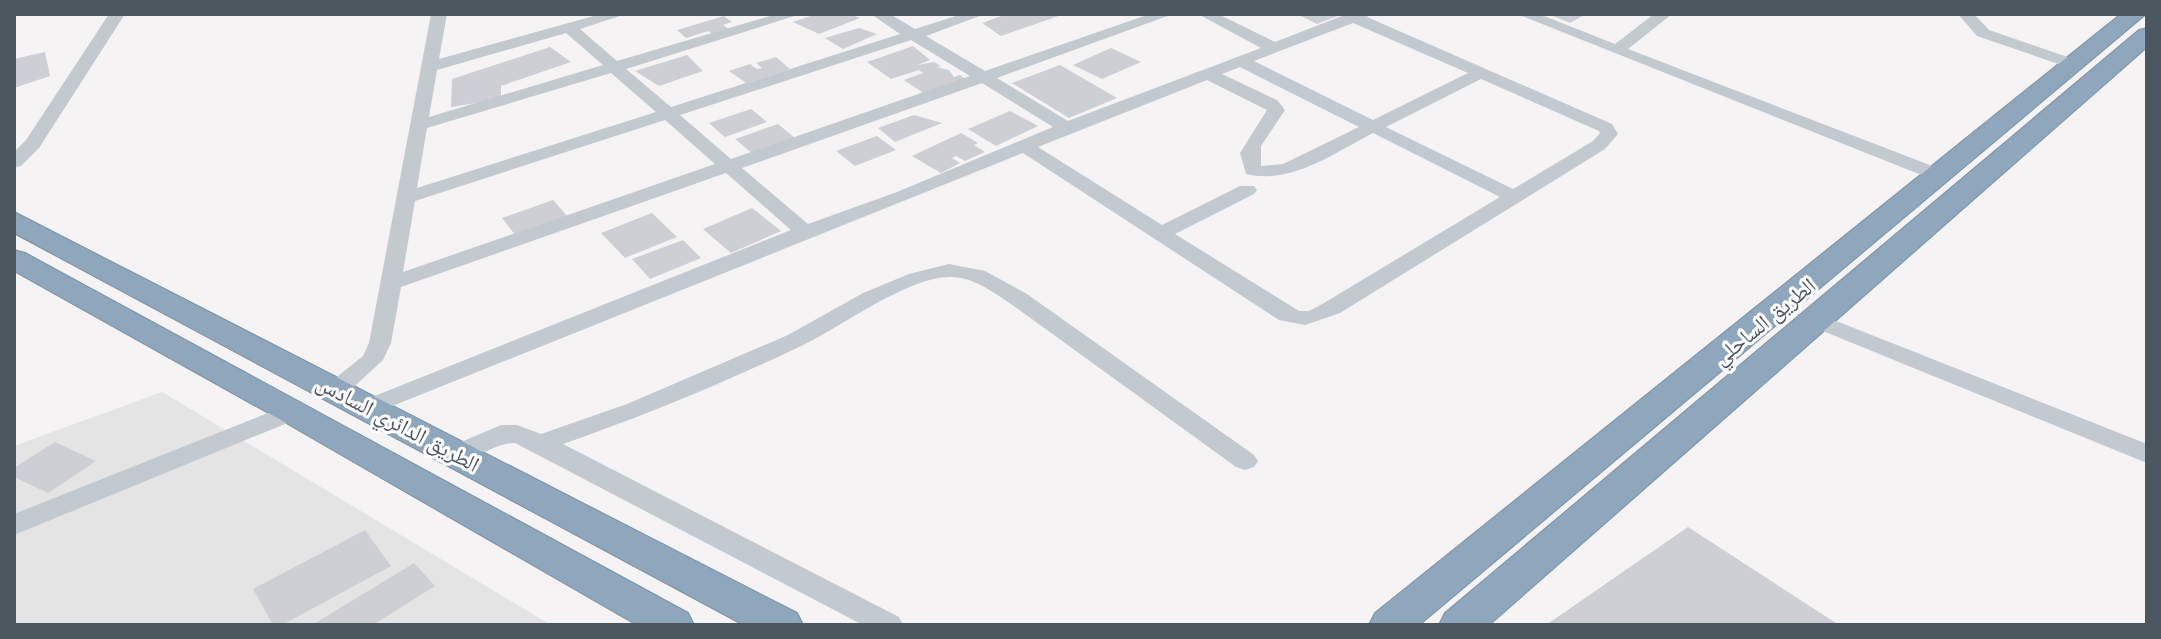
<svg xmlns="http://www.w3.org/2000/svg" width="2161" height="639" font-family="'Golos Text','Noto Naskh Arabic',sans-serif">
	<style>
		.education { fill: #e5e4e4 }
		.building { fill: #cdcfd4 }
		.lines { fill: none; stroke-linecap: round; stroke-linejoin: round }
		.highway-casing { stroke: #7b92a8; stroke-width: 2 }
		.minor { fill: #c2cad0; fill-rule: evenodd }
		.highway { fill: #8fa7bc; fill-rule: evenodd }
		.labels { text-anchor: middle; stroke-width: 6; stroke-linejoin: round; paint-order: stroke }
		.street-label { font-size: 22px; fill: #4c565f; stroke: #fff }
	</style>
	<rect width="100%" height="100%" fill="#f5f3f3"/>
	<path class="education" d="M162,392L551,625H14V446Z"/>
	<path class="building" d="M816,14H850L860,18L819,34L793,22Z
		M1007,14H1064L1001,36L982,23Z
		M1297,14H1343L1317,24Z
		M1548,14H1586L1570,23Z
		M724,16L732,22L723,25L730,30L714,35L708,31L686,38L677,30Z
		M859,28L877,34L843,49L825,38Z
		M913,46L930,60L917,65L934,62L941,66L937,67L949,70L954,77L960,75L965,79L925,94L904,80L923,73L919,70L891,79L867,62Z
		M550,47L571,62L501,86V99L451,107L452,79Z
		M1111,48L1141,62L1102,79L1073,65Z
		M45,52L50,76L14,88V59Z
		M687,55L703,71L659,86L635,71Z
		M776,57L790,69L746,83L729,71L750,64L757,69L762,68L756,63Z
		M1060,65L1117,98L1069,118L1012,83Z
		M751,109L767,122L725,137L709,123Z
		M1010,111L1038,126L996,146L968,129Z
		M914,115L942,123L895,142L878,128Z
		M778,124L795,138L753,154L735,139Z
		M961,133L978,143L974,145L985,152L965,161L956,156L952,158L960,163L941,173L912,156Z
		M877,136L896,150L855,166L836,151Z
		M553,200L568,217L516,236L502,218Z
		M752,208L781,231L731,253L703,229Z
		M652,213L677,237L625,258L601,233Z
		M683,240L701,258L650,279L632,259Z
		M55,442L96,461L48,493L14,477V468Z
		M1688,527L1839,625H1546Z
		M365,530L391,566L282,625H273L253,589Z
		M414,563L435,586L373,625H312Z"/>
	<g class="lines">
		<g class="highway-casing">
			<path id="highway" d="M2121,14H2146L1419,625H1369L1375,613Z
				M2147,28V47L1489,625H1439L1445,613L2139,30Z
				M14,212L797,613L803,625H744L14,233Z
				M14,250L25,253L688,613L694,625H637L281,420L14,271Z"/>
		</g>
		<path class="minor" d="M109,14H125L39,148L21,166L14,168V152L26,140Z
			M431,14H447L439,59L601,14H626L580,29L617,61L777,14H801L626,69L671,107L900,34L871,14H890L915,29L962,14H985L926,36L985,71L1150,14H1173L997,78L1068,121L1261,48L1198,14H1218L1275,42L1347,14H1370L1367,17L1612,124L1618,134L1605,149L1340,313L1305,325L1279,320L1023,153L370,415L362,413L358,407L362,401L791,230L726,173L401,287L391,343L383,360L344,396H328L324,390L328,384L363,356L369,343ZM1353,23L1468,73L1373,120L1254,61ZM566,33L603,65L429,117L437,70ZM911,40L970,76L731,159L680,115ZM1240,67L1359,127L1283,164L1261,166V146L1285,110L1277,100L1222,74ZM611,73L656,112L417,188L427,128ZM1481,79L1599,131L1600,133L1593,141L1513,189L1386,127ZM1207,80L1267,110L1240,153L1246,174C1291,185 1334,153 1373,133L1500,197L1324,303L1309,311H1299L1175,234L1254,194L1257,190L1254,186H1240L1162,225L1038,147ZM982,83L1053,127L897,192L808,224L742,168ZM665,120L715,164L403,272L415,201Z
			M1517,14H1539L1615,44L1654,14H1672L1628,49L1948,172L1950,176L1941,182L1934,180Z
			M1958,14H1974L1989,30L2082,62L2084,65L2082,68H2070L1977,36Z
			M949,264L985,271L1027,294L1254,455L1258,461L1254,467L1245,470L1236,467L1011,304C993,292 973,277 951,277C908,276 840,328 801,346C724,383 644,416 563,444L899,617L903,625H863L515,443C491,443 470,467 447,460L443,454L447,448L501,425H517L541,434L627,404L788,335L863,293L909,274Z
			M1816,313L2147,444V463L1808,325L1805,320L1808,315Z
			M293,403L302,405L305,411L302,417L14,535V514Z"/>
		<use href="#highway" class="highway"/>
	</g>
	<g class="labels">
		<g class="street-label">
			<text transform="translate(1764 321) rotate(-39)" y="8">الطريق الساحلي</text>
			<text transform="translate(398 423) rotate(28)" y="8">الطريق الدائري السادس</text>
		</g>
	</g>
	<rect width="2161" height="639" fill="none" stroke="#4c565f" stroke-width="32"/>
</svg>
